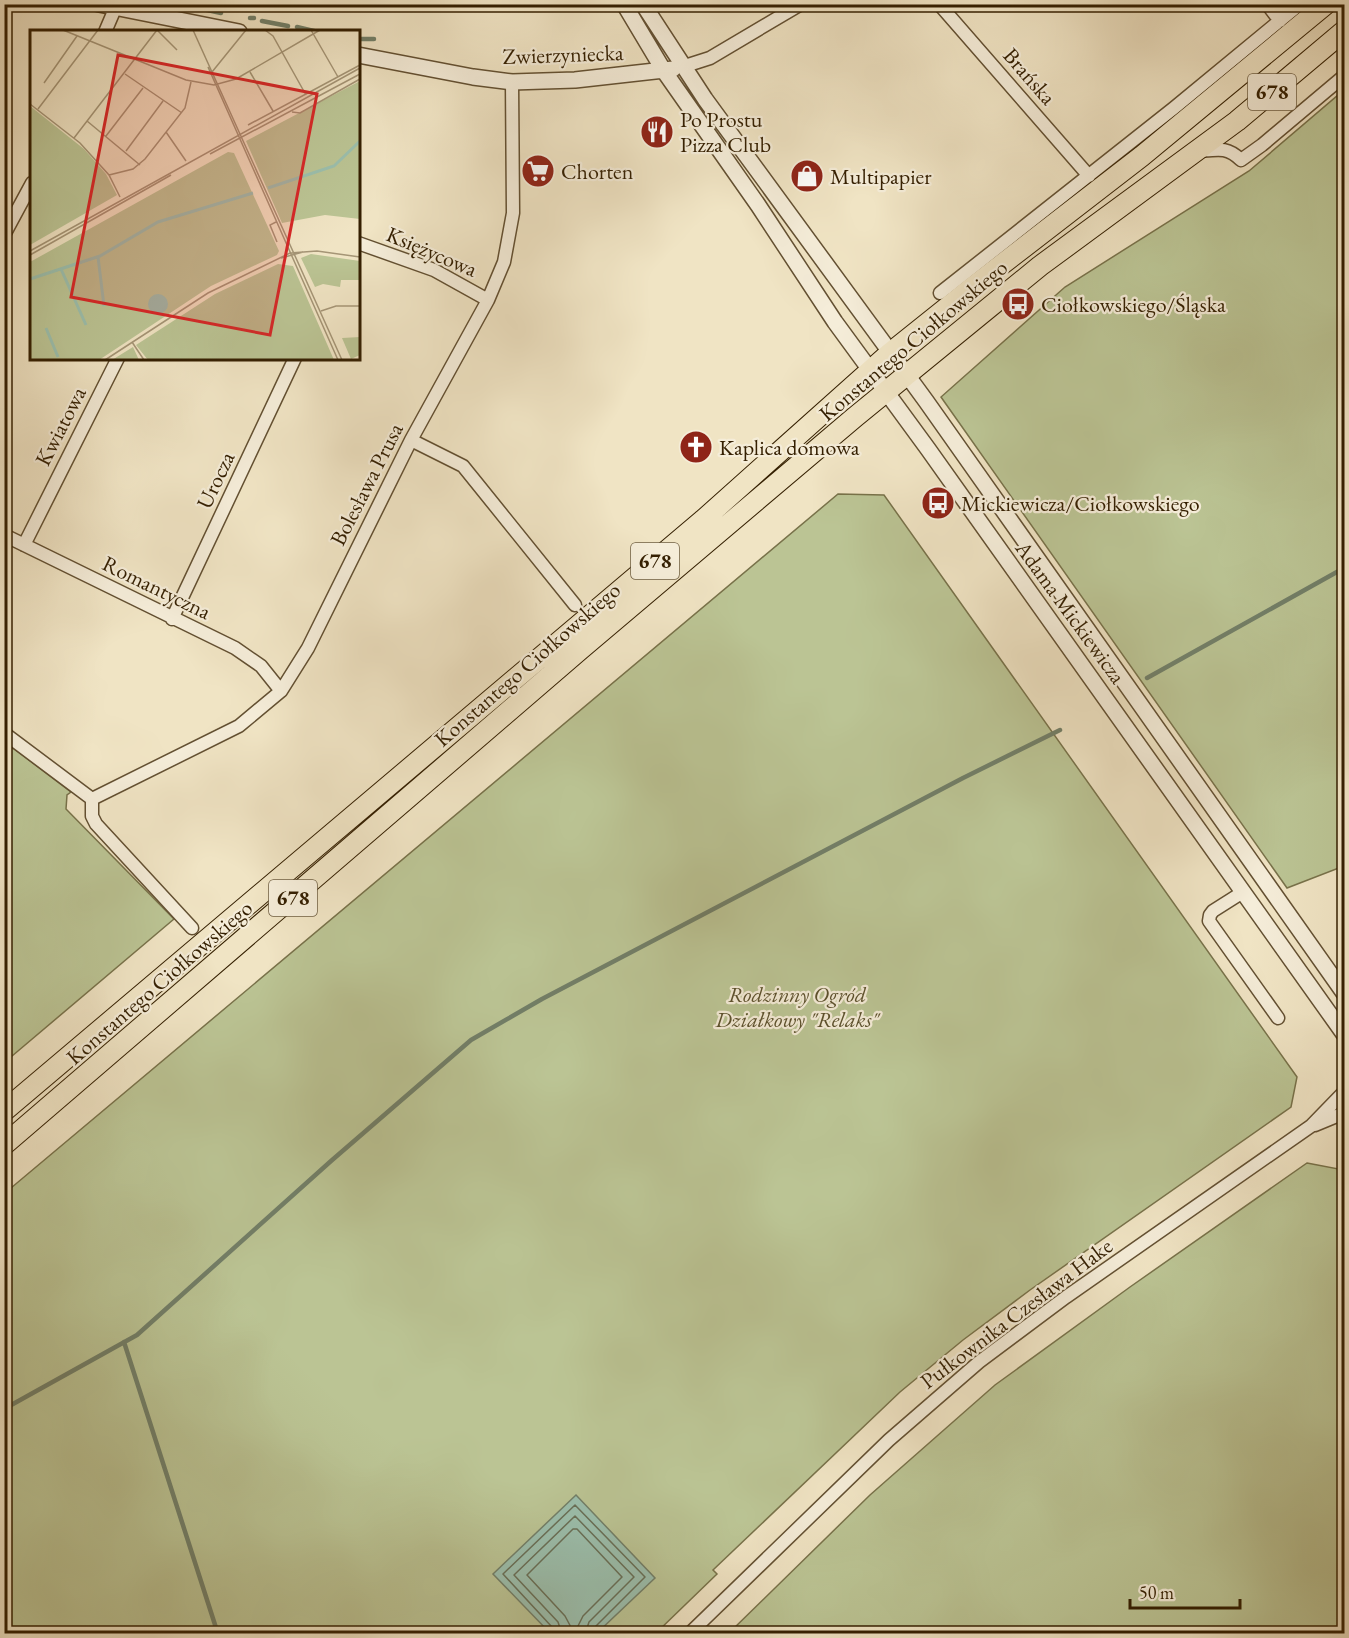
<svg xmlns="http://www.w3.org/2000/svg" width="1349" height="1638" font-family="'EB Garamond',serif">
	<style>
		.green { fill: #bbc494; stroke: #78724a; stroke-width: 1.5 }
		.water { fill: #9bbfad; stroke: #727f68; stroke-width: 1.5 }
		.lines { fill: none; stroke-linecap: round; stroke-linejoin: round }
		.shore { stroke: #686f57; stroke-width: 1.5 }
		.stream { stroke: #727f68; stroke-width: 4.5 }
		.minor-casing { stroke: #635032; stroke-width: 15 }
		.tertiary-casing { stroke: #635032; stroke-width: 18 }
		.primary-casing { stroke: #341f01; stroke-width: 22 }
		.minor { stroke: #f5edd9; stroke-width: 12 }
		.tertiary { stroke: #f5edd9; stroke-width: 15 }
		.primary { stroke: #f0e4c4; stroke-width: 20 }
		.labels { text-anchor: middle; stroke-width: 4.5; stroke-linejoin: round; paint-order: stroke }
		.shield { fill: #f5edd9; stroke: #6e5d42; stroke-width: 1.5 }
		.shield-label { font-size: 21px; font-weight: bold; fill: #341f01 }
		.street-label { font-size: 22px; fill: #341f01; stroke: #f5edd9 }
		.poi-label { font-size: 22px; fill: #341f01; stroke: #f5edd9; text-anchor: start }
		.park-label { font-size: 22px; font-style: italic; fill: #5c512d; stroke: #f5edd9 }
		.inset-river { fill: none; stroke: #9bbfad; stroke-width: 3 }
		.inset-road { fill: none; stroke: #a59576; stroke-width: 1.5 }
		.view { fill: #d62828; fill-opacity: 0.15; stroke: #d62828; stroke-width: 3 }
		.inset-edge { fill: none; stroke: #341f01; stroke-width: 3 }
	</style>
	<rect width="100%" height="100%" fill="#f0e4c4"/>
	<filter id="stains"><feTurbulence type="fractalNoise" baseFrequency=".00333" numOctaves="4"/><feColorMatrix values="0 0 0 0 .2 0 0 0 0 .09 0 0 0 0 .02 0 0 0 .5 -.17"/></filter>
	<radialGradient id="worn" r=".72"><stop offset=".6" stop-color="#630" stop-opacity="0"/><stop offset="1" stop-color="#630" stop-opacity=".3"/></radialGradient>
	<path class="green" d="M1344,90V866L1287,888L941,397L1065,287L1249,171Z
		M838,494L884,495L1297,1077L1291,1107L1030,1290L963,1340L900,1392L713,1570L717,1574L656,1633L5,1634V1193Z
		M4,741L71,792L67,795L66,809L174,919L5,1062Z
		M1307,1163L1344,1170V1633H729L870,1495L995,1385L1130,1287Z"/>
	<path class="water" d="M576,1495L655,1578L597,1633H550L493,1574Z"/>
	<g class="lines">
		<path class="shore" d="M573,1529H577L622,1577L583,1616L576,1630L573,1631L565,1616L527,1575Z
			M554,1634L552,1627L503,1574L575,1505L645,1577L595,1627L593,1634
			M562,1634L558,1622L514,1575L575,1516L634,1577L589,1622L585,1634"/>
		<path class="stream" d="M198,8L221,13
			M250,18H254
			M262,21L288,26
			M297,27L318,32
			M358,39H374
			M1147,678L1344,568
			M124,1342L218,1634
			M4,1409L137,1335L331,1161L471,1040L542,999L963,778L1060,730
			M4,1625L11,1634"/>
		<g class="minor-casing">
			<path id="minor" d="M939,4L1089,176
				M1267,4L1280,21
				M105,32L117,4
				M685,66L710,58L801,4
				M1201,151C1219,149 1228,147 1241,160L1262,145L1344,76
				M4,235L32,183
				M358,243L434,270L488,300
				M940,293L1174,108L1300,4
				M411,440L463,466L575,605
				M4,535L235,648L261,666L281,691
				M24,545L118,358
				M172,619L295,358
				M4,733L92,799V816L96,824L192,928
				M92,799L239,726L281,691L308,648L411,440L488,300L504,262L513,213L512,82
				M1243,892L1213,911L1210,915L1209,921L1278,1018
				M1315,1125L1344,1113
				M689,1634L889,1440L979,1362L1066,1297L1311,1126L1344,1092"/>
		</g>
		<g class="tertiary-casing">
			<path id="tertiary" d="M99,4L239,32
				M624,4L664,71L758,205L835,322L928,449L1344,1034
				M643,4L705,99L926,401L1344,993
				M358,55L473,77L512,82L575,80L673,69"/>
		</g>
		<g class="primary-casing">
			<path id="primary" d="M4,1111L703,520L890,353L970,289L1142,156L1326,4
				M4,1145L581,649L855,417L1040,266L1237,121L1344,31"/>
		</g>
		<use href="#minor" class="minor"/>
		<use href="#tertiary" class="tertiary"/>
		<use href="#primary" class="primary"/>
	</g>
	<defs>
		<g id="restaurant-disc" transform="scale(1.725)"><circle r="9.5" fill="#8f2418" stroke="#f5edd9"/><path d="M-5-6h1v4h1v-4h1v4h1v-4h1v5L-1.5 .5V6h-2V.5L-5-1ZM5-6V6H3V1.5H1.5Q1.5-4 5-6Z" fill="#fff"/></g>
		<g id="supermarket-disc" transform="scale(1.725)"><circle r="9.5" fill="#8f2418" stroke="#f5edd9"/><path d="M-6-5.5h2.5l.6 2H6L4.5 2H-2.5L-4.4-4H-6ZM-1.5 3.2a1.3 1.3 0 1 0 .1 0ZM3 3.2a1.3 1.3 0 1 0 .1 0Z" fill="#fff"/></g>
		<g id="shop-disc" transform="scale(1.725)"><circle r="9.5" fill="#8f2418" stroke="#f5edd9"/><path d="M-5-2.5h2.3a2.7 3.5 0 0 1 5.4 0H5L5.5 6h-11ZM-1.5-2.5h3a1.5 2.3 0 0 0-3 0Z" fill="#fff"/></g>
		<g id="bus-disc" transform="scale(1.725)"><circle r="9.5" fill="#8f2418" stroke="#f5edd9"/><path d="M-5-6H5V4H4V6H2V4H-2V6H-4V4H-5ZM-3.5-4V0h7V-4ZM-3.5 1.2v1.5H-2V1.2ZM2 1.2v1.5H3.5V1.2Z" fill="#fff"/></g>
		<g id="church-disc" transform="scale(1.725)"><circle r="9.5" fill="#8f2418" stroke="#f5edd9"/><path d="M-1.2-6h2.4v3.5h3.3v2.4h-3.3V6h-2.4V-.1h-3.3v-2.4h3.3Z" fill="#fff"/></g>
	</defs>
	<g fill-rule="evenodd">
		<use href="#restaurant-disc" x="657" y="132"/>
		<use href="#supermarket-disc" x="538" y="171"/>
		<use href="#shop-disc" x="807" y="176"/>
		<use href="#bus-disc" x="1018" y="304"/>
		<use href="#church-disc" x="696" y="447"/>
		<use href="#bus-disc" x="938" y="503"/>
	</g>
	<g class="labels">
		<g class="shield">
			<rect x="1248" y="74" width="48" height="36" rx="4.5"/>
			<rect x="631" y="543" width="48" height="36" rx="4.5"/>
			<rect x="269" y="880" width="48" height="36" rx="4.5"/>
		</g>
		<g class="shield-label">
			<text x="1272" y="99">678</text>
			<text x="655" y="568">678</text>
			<text x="293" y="905">678</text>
		</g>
		<g class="street-label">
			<text transform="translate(563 54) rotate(-2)" y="8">Zwierzyniecka</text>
			<text transform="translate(1030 76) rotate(49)" y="8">Brańska</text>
			<text transform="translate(432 251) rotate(23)" y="8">Księżycowa</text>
			<text transform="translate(913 340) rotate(-40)" y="8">Konstantego Ciołkowskiego</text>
			<text transform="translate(60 426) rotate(-63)" y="8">Kwiatowa</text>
			<text transform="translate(215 480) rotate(-65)" y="8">Urocza</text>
			<text transform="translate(366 484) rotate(-63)" y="8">Bolesława Prusa</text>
			<text transform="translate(157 587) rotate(26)" y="8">Romantyczna</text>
			<text transform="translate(1071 612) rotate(54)" y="8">Adama Mickiewicza</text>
			<text transform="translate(527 664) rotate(-41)" y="8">Konstantego Ciołkowskiego</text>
			<text transform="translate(159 982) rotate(-41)" y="8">Konstantego Ciołkowskiego</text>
			<text transform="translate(1016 1313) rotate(-37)" y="8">Pułkownika Czesława Hake</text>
		</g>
		<g class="poi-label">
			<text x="680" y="127">Po Prostu<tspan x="680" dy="25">Pizza Club</tspan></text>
			<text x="561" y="179">Chorten</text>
			<text x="830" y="184">Multipapier</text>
			<text x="1041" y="312">Ciołkowskiego/Śląska</text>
			<text x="719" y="455">Kaplica domowa</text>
			<text x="961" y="511">Mickiewicza/Ciołkowskiego</text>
		</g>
		<g class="park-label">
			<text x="797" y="1002">Rodzinny Ogród<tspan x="797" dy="25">Działkowy "Relaks"</tspan></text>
		</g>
	</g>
	<g transform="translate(30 30)">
		<rect width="330" height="330" fill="#f0e4c4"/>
		<path d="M330,51V189L295,185L252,193L216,111ZM0,76L54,119L76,144L87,165L0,215ZM198,122L204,123L249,221L247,225L181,256L69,330H0V232ZM281,224L330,231V250H311L310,257L293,254L285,257L271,228ZM248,234L263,236L304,330H118L106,315L185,264ZM330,307V325L321,329L312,308ZM103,317L109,330H82Z" fill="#bbc494"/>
		<path d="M118 274a10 10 0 1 1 20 0a10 10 0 1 1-20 0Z" fill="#9bbfad"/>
		<path class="inset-river" d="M238,158L304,136L330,111M68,227L74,276M31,239L56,295M0,249L70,226L128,192L223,163M16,298L28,327"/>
		<path class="inset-road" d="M33,0L156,50L184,55L206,49L290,0M127,0L147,20M163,0L312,330M235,0L243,6L276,65M281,0L308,47M178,37L308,330M182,42L216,0M220,42L243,81M95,44L152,83M14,53L47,6M0,74L50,113L79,145L90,167M8,79L68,0M262,82L270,83L330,49M57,91L110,135M218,95L330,35M136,102L156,131M76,106L113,58M44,108L127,0M96,121L133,71M180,124L330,44M79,145L103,139L115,129L155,78L161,52M246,192L240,195L247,212M0,221L330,38M0,225L141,145M251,228L273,222M291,281L306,276H330M102,312L114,330M75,330L178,263L260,223L287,221L330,227"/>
		<path class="view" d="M88,25L287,64L240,305L41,267Z"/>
		<rect width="330" height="330" class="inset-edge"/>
	</g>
	<rect width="1349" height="1638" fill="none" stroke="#f0e4c4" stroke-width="24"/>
	<rect x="6" y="6" width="1337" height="1626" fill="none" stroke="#341f01" stroke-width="3"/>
	<rect x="12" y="12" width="1325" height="1614" fill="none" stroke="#341f01" stroke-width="1.5"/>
	<path d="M1130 1599v9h110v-9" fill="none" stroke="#341f01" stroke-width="3"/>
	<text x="1139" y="1599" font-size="18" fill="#341f01" stroke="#f5edd9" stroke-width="4.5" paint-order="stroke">50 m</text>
	<rect width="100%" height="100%" filter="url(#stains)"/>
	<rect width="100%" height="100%" fill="url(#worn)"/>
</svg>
